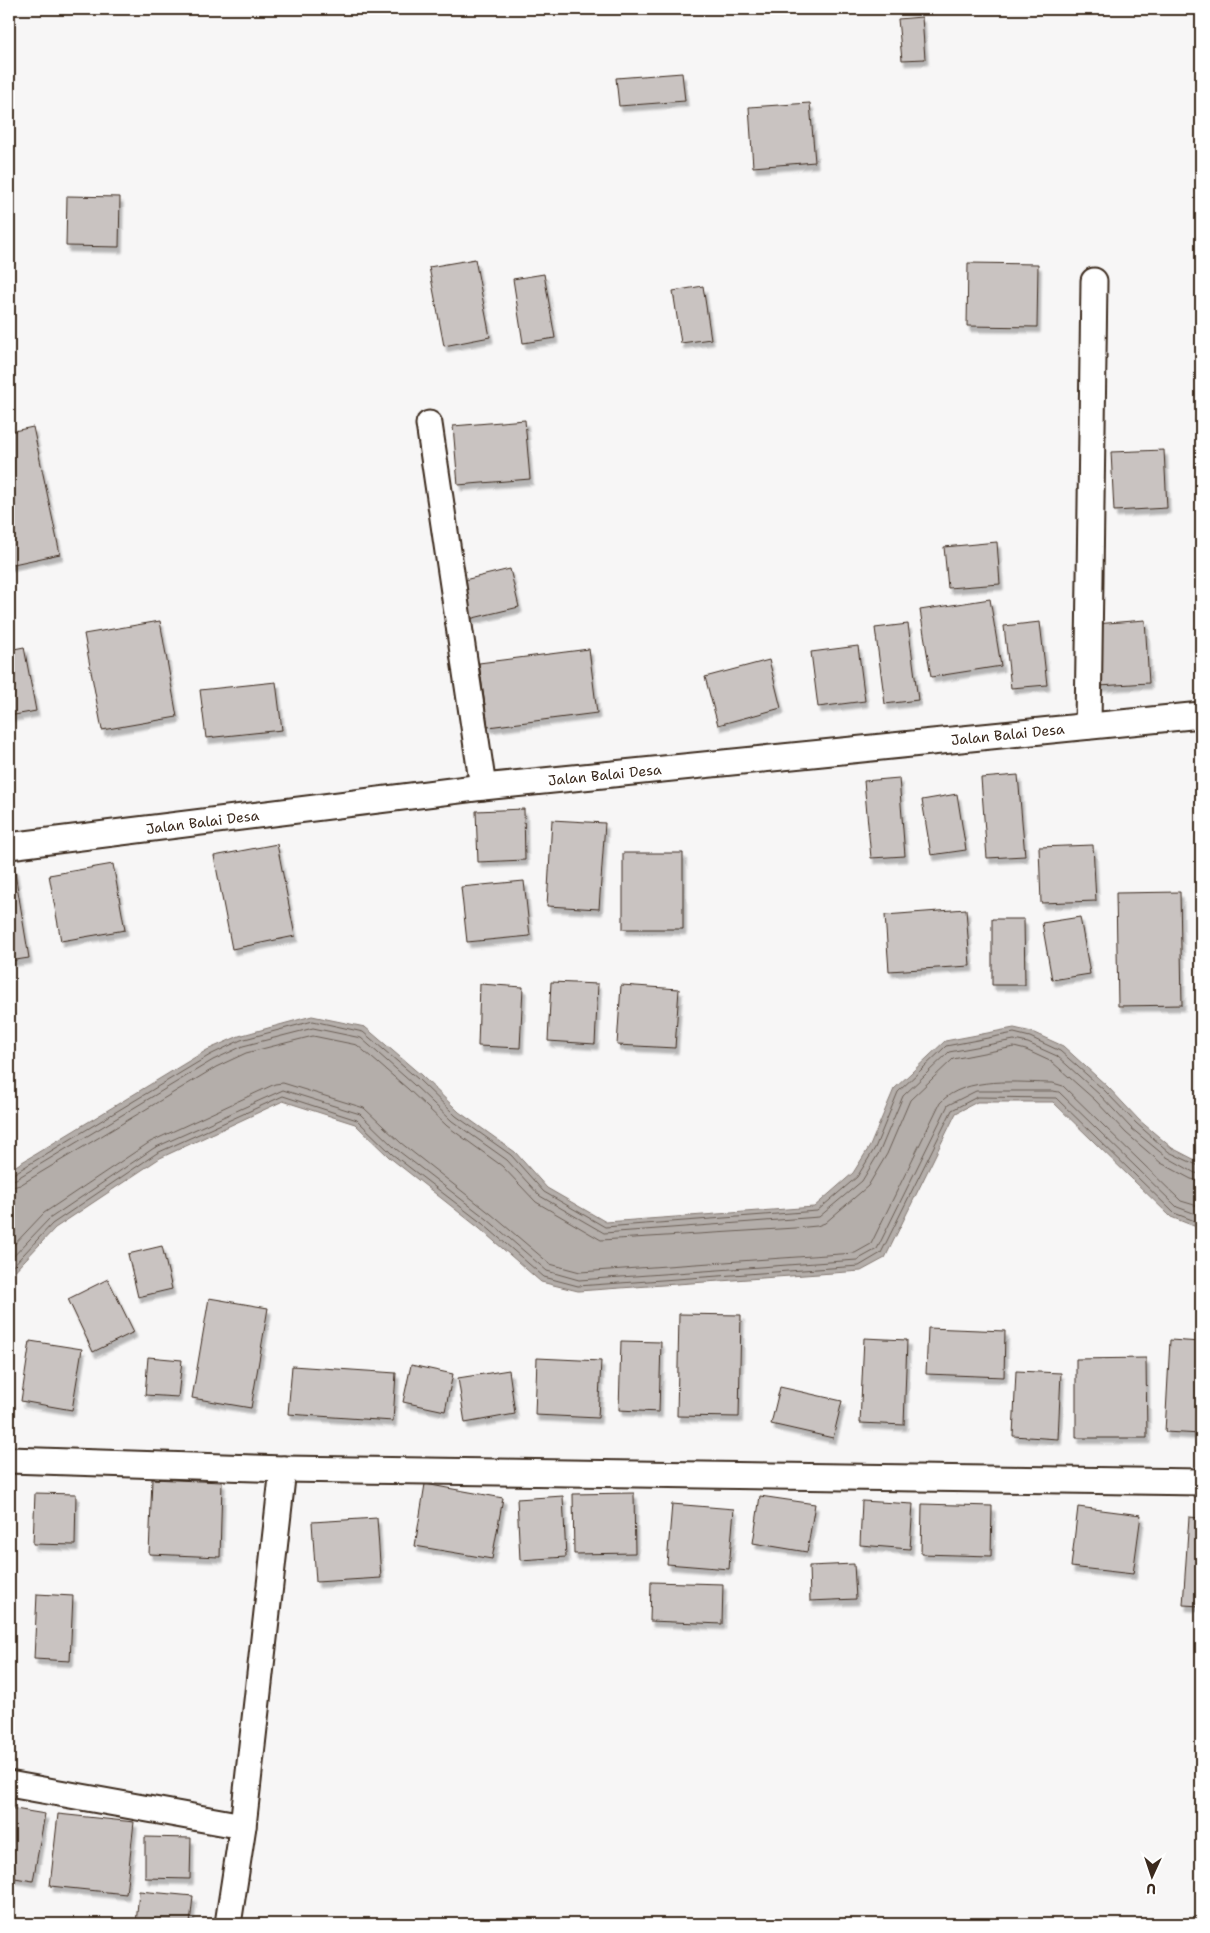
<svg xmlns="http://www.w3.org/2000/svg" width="1210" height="1933" font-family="'Shantell Sans',sans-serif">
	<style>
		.water { fill: #b4aeaa; stroke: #847972 }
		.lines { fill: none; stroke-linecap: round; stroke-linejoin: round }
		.shore { stroke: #6b5f56; stroke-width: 1 }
		.building { fill: #c9c3c1; stroke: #3b2a1e; filter: url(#shadow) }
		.street-casing { stroke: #3b2a1e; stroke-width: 29 }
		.street { stroke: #fff; stroke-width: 25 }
		.labels { text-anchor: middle; stroke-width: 4; stroke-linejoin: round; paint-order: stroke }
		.street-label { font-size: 14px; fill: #3b2a1e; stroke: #fff }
	</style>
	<defs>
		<filter id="shadow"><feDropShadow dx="3" dy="5.5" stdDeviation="1" flood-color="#0004"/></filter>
	</defs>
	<rect width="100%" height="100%" fill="#f7f6f6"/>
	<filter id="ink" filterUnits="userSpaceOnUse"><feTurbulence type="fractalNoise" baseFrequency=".02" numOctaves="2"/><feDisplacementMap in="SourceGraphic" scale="10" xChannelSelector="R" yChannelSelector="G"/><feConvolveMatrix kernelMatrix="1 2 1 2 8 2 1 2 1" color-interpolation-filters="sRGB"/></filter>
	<g filter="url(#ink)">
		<path class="water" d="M312,1016L365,1027L421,1075L459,1112L515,1152L547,1188L606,1222L814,1207L853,1173L870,1146L894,1089L945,1041L1014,1028L1032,1032L1063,1046L1108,1087L1139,1120L1172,1148L1201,1163V1225L1194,1226L1171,1217L1053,1102H977L956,1113L885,1258L861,1271L578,1291L541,1282L479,1228L389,1157L355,1124L283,1101L160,1158L55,1228L9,1277V1170L207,1050L239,1036Z"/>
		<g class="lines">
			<path class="shore" d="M9,1174H13L210,1055L241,1040L313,1021L363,1032L418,1079L456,1116L511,1155L544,1192L605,1227L817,1211L857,1177L875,1148L898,1092L946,1046L1014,1033L1030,1037L1060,1051L1104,1090L1136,1123L1169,1152L1201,1167
				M9,1181L16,1179L213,1060L243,1046L313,1028L361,1038L413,1084L452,1121L507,1160L540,1196L604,1233L819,1217L862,1181L880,1151L903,1096L949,1052L1014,1040L1028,1043L1057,1056L1100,1095L1131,1128L1165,1156L1195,1173L1201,1174
				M9,1188L20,1185L216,1067L246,1053L313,1036L357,1045L408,1089L447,1126L502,1166L536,1202L601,1240L795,1228L817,1226L825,1223L868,1186L887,1154L910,1100L953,1059L1014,1047L1026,1050L1052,1062L1095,1100L1126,1133L1161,1163L1191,1179L1201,1181
				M9,1250L44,1213L150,1142L275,1084L283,1083L364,1108L401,1143L491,1214L550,1264L580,1272L855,1253L871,1244L940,1103C965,1075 1020,1083 1053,1083L1063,1086L1181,1201L1201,1207
				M9,1261L49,1219L154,1148L283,1090L360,1114L396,1149L487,1219L547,1271L579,1280L857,1260L877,1249L948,1105L976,1091H1053L1059,1092L1177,1207L1196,1214H1201
				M9,1270L52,1224L157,1153L283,1096L357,1120L392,1154L483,1224L544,1277L578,1286L859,1266L881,1253L952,1110L977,1097L1056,1098L1174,1213L1195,1221H1201"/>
		</g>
		<path class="building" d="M922,17L925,59L902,60L898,19Z
			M682,73L685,101L619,106L616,78Z
			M810,103L815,162L753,167L749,107Z
			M67,196L120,197L119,247L66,246Z
			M475,259L490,337L444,346L429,267Z
			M968,263L1038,264L1037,327L967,326Z
			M544,274L555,338L523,343L513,279Z
			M703,286L711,339L681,343L673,291Z
			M525,420L530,479L458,485L453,426Z
			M33,427L60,554L9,565V432Z
			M1164,450L1167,508L1114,511L1111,452Z
			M997,542L1000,584L948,588L944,547Z
			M510,569L519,607L469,619L460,581Z
			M990,599L1001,666L931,677L920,610Z
			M1145,620L1149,683L1099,686L1095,624Z
			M160,621L177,717L102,730L84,634Z
			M1040,622L1047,685L1011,688L1004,626Z
			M908,624L918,700L885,704L875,628Z
			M858,646L865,701L818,707L811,652Z
			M24,647L36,711L9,716V650Z
			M589,649L597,713L488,727L479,663Z
			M769,660L781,708L718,725L705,677Z
			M276,682L282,730L206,738L200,690Z
			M1018,775L1025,856L987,858L981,778Z
			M899,778L905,856L871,858L864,781Z
			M957,794L966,850L931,855L922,800Z
			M524,809L525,860L478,862L476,811Z
			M552,820L605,823L599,909L547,906Z
			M277,844L295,936L232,949L214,856Z
			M1093,845L1096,901L1041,903L1039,847Z
			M623,853H683V929H623Z
			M113,864L125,930L61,941L49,875Z
			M9,867H14L29,958L9,961Z
			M524,881L530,936L467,942L461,887Z
			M1180,892L1182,1005L1118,1006L1116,893Z
			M966,909L970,966L889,971L885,915Z
			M1080,917L1090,974L1052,980L1042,923Z
			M992,919H1024L1025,985H992Z
			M551,982L598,984L595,1044L548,1041Z
			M480,984L523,987L520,1048L478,1046Z
			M621,985L679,989L675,1048L617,1045Z
			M162,1246L172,1289L138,1297L128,1254Z
			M108,1279L134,1332L93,1352L68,1299Z
			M209,1298L268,1308L251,1408L192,1398Z
			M679,1314L741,1315L739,1417L677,1416Z
			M928,1328L1005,1331L1004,1377L926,1374Z
			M864,1338L907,1340L904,1425L860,1423Z
			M1170,1340L1201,1342V1434L1165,1432Z
			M30,1341L82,1349L72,1410L21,1401Z
			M621,1341L661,1342L659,1412L619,1410Z
			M148,1357L182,1360L178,1397L145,1395Z
			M537,1358L601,1361L598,1418L535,1415Z
			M1146,1358L1147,1438H1076V1359Z
			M411,1365L453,1374L445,1411L403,1402Z
			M292,1366L396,1373L393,1421L288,1414Z
			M509,1370L515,1414L465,1423L458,1378Z
			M1016,1371L1061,1373L1058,1439L1013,1436Z
			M780,1387L842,1401L833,1438L771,1424Z
			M152,1479L222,1482L220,1557L149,1554Z
			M425,1484L503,1498L492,1559L415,1546Z
			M35,1493L76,1494L75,1545L33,1544Z
			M634,1493L635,1553L574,1554L573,1494Z
			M563,1496L566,1557L520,1560L517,1499Z
			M760,1496L815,1504L807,1552L753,1543Z
			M862,1501L913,1504L910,1549L860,1545Z
			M672,1504L734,1509L729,1569L667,1564Z
			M922,1504L992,1506L991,1556L921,1554Z
			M1078,1507L1141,1515L1133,1574L1071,1567Z
			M1189,1517L1201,1518V1606L1183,1605Z
			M377,1518L381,1578L316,1582L312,1522Z
			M854,1564L856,1599L810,1601L809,1566Z
			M651,1582L723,1584L722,1624L650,1621Z
			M37,1594L73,1596L70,1661L34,1659Z
			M9,1808L45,1814L33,1881L9,1877Z
			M58,1814L134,1822L126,1894L50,1886Z
			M145,1837L191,1838L190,1879L145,1878Z
			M139,1891L193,1896L190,1924H136Z"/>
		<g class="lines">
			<g class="street-casing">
				<g id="street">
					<path d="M429,424L483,787"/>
					<path d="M1088,726L1094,281"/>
					<path id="s1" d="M9,846L483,787L1201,715"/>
					<path d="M9,1460L283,1469L1201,1482"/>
					<path d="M9,1784L243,1826"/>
					<path d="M228,1924L243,1826L283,1469"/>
				</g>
			</g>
			<use href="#street" class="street"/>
		</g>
	</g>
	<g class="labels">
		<g class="street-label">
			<text dy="5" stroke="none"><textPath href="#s1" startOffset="1005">Jalan Balai Desa</textPath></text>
			<text dy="5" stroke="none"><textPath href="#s1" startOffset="600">Jalan Balai Desa</textPath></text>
			<text dy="5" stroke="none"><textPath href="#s1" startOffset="195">Jalan Balai Desa</textPath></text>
		</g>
	</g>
	<rect width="1210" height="1933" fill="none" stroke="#fff" stroke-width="30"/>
	<rect x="15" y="15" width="1180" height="1903" fill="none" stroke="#3b2a1e" stroke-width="2" filter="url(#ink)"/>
	<g transform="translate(1152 1876) rotate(183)" stroke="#ffffff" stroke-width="4" paint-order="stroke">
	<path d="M0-4L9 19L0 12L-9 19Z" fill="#3b2a1e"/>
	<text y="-8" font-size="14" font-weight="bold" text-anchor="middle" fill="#3b2a1e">U</text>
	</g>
</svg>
